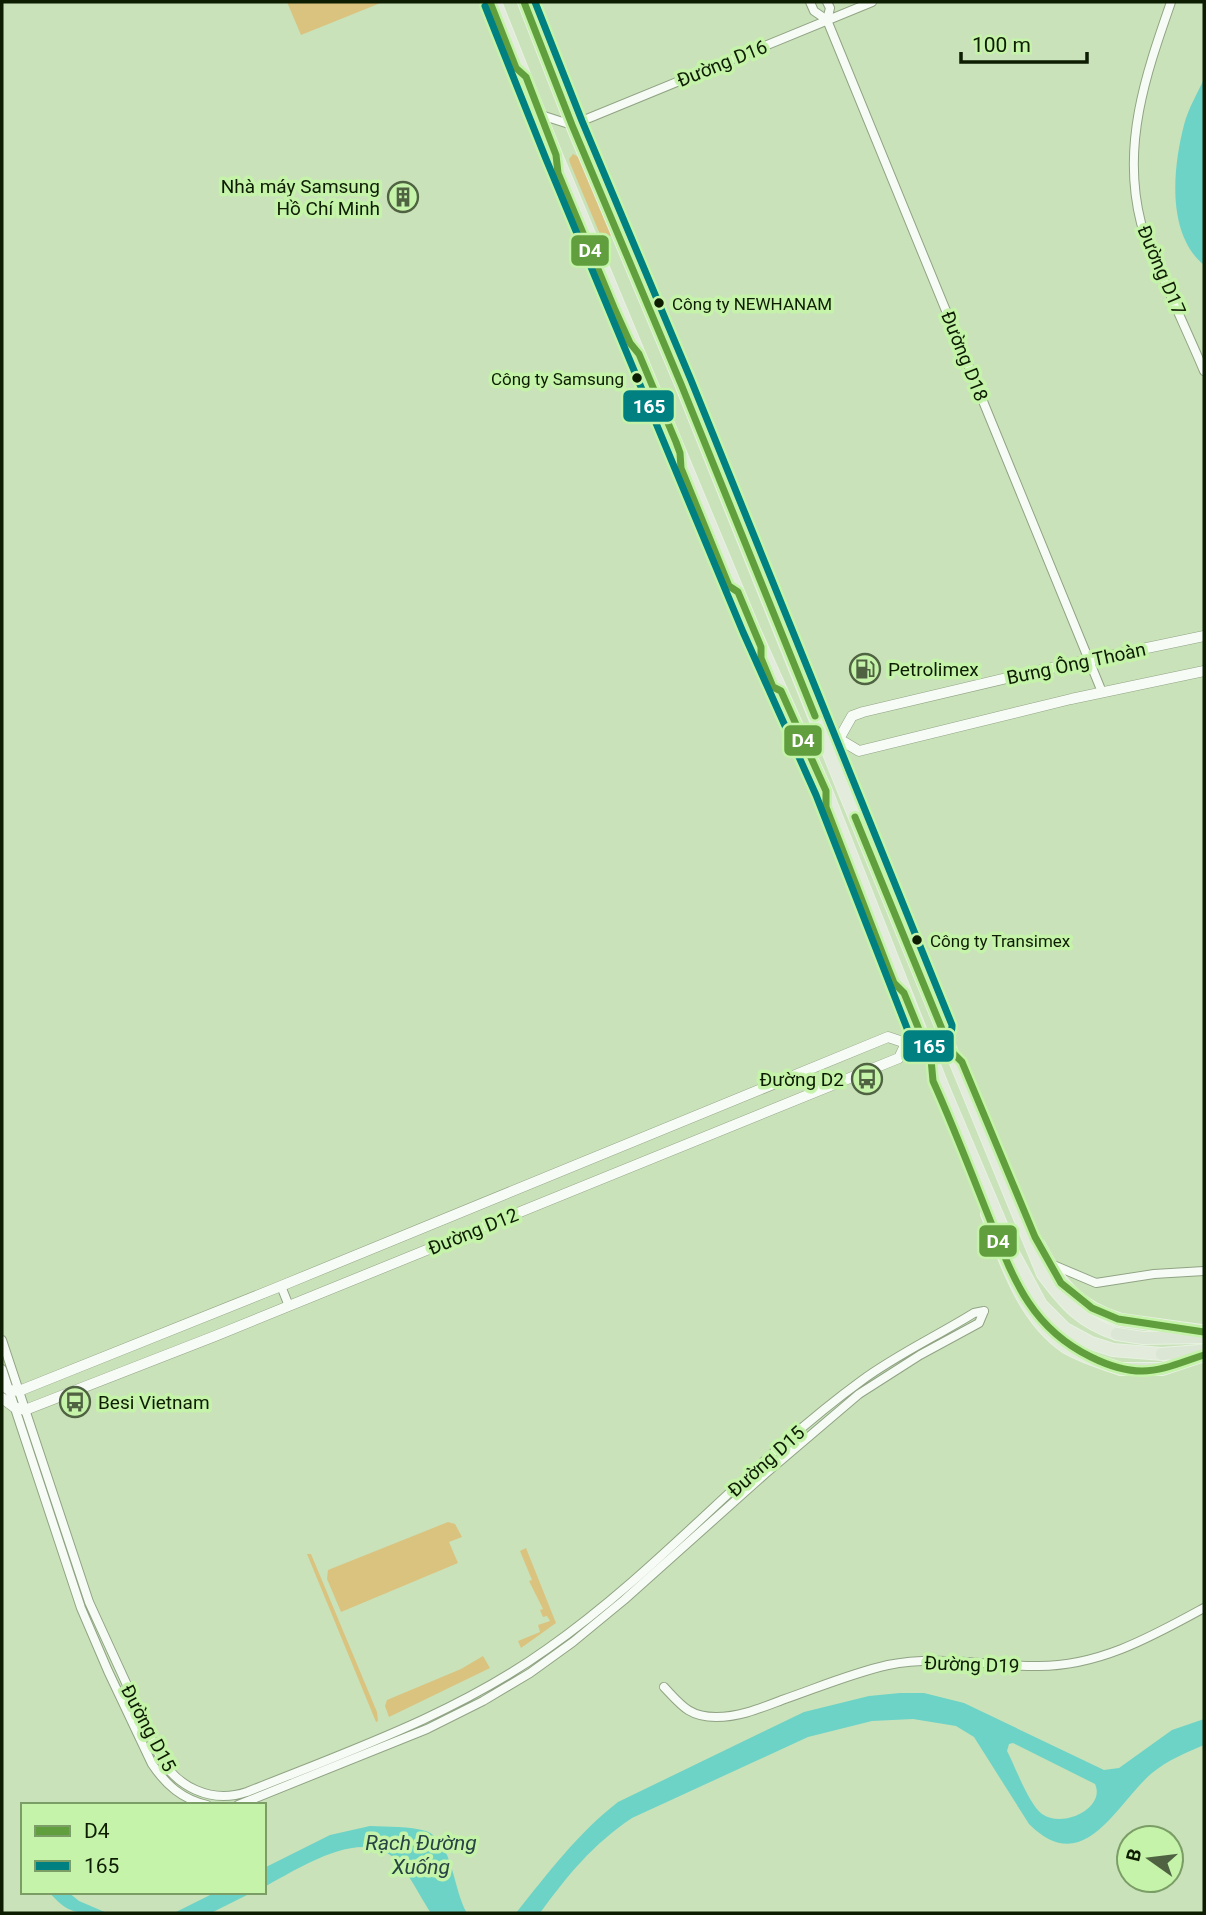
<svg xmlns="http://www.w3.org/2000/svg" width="1206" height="1915" font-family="Roboto,sans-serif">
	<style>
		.green { fill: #dac37f }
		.water { fill: #6dd3c6; fill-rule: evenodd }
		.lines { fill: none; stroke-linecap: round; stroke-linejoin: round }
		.minor-casing { stroke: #90a484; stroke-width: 10 }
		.tertiary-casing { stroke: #90a484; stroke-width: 11 }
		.primary-casing { stroke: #e7f2e0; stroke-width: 14 }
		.trunk-casing { stroke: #e7f2e0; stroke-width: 14 }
		.minor { stroke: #f7fbf5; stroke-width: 8 }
		.tertiary { stroke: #f7fbf5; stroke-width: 10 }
		.primary { stroke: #e2ebdc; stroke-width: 12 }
		.trunk { stroke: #dbe6d4; stroke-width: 12 }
		.bus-1-casing { stroke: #c4f3a9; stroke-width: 12 }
		.bus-2-casing { stroke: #c4f3a9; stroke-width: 12 }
		.bus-1 { stroke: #619f3e; stroke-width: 7 }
		.bus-2 { stroke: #008080; stroke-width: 7 }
		.bus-dot { fill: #0d1d02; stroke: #c4f3a9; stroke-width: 2.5 }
		.labels { text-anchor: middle; stroke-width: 7; stroke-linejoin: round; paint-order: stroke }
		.bus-label { font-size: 17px; fill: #0d1d02; stroke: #c4f3a9; text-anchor: start }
		.street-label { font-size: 19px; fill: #0d1d02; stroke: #c4f3a9 }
		.poi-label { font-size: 19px; fill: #0d1d02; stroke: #c4f3a9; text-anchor: end }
		.water-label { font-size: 21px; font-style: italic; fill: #274343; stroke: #c4f3a9 }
		.line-badge { stroke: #c4f3a9; stroke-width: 2.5 }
		.badge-label { font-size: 19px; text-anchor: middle; font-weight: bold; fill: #fff }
	</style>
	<rect width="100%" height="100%" fill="#c9e2ba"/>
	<path class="green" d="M287,2H383L301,35Z
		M573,154L579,157L612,235L602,239L570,163L569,159Z
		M448,1522L455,1524L462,1537L449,1542L458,1563L341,1612L327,1579L328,1570Z
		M526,1548L556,1623L521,1648L518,1641L540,1632L538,1625L550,1621L547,1616L543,1617L540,1610L543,1609L529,1581L532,1580L520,1551Z
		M307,1554H311L377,1712L378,1721L376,1722Z
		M483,1656L490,1668L389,1717L385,1706L387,1700L461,1669Z"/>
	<path class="water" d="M1204,79V265C1166,234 1173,167 1184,125C1188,109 1197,94 1204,79Z
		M900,1693H924L964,1703L1104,1770L1119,1768L1172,1730L1204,1719V1745C1185,1753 1168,1760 1152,1773C1115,1805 1084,1879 1029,1824L974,1737L956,1726L913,1719L872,1721L808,1737L632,1818C592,1845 568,1875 540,1913H516C548,1873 578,1833 618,1802L804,1712L869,1696ZM1013,1743L1095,1784C1106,1808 1063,1829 1042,1814C1028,1803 1016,1768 1007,1751L1009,1744Z
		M370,1826C388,1827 409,1826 426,1831C453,1841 453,1890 467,1913H431C420,1897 408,1871 395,1859C361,1826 297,1870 264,1887V1868L330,1835Z
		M49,1892H68L79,1901L107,1913C76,1913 69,1915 49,1892Z
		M216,1892H253L211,1913H174Z"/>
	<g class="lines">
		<g class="minor-casing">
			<path id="minor" d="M810,2L814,11L827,20L1102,692
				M1171,2C1146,74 1121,145 1141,223C1144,235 1150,246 1155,258C1170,296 1188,333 1204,371
				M827,20L830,8L827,2
				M541,115L572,125L872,2
				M1051,1264L1096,1283L1154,1274L1204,1271
				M281,1286L289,1306
				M2,1340L89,1602L159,1755C176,1787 211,1804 247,1792C349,1751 456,1714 547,1649C660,1570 750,1462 861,1381C896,1355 937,1336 974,1313L984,1311
				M2,1369L81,1608L108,1671L152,1764C166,1785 182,1799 207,1805
				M664,1687C681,1705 689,1717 716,1717C740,1717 761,1708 782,1700C817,1688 852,1673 888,1665C938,1655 986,1666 1036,1666C1098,1667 1151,1637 1204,1608
				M238,1805L427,1729L483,1701L530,1673L573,1642L624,1600L765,1474L859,1394L920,1355L979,1323L984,1311"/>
		</g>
		<g class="tertiary-casing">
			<path id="tertiary" d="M839,739L859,751L1071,699L1204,671
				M827,744L839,739L852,716L863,712L1037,671L1204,636
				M2,1385L9,1390L19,1391L281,1286L888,1037L906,1043
				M2,1398L14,1407L25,1410L215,1336L899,1058L906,1043L922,1037"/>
		</g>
		<g class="primary-casing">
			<path id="primary" d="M495,2L556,155L753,628L826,791L943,1088L1013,1253L1041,1305L1065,1329L1091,1343L1113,1350L1162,1354
				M524,2L572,125L681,384L845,793L1043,1274C1066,1305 1081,1322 1117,1334
				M987,1214C1006,1260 1022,1317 1066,1347C1083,1357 1103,1363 1121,1369
				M1039,1245C1059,1284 1078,1307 1121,1320"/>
		</g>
		<g class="trunk-casing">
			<path id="trunk" d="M1121,1320L1201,1331
				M1117,1334L1143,1338L1204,1337
				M1162,1354L1200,1351
				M1121,1369H1162L1204,1355"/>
		</g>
		<use href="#minor" class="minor"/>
		<use href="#tertiary" class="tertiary"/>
		<use href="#primary" class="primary"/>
		<use href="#trunk" class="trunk"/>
		<g class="bus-1-casing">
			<path id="bus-1" d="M490,2L516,68L526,77L556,155L558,173L615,310L630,343L639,354L676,442L680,453L681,468L729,586L738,592L761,647V658L773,687L781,691L826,791V807L888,968L894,983L904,993L931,1059L933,1081C952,1123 969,1167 986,1210C1011,1272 1027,1326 1091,1357C1107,1365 1124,1371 1142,1371C1164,1371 1184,1361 1204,1355
				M524,2L572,125L681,384L815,716
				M855,817L951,1051L962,1062L1035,1237L1061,1283L1092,1308L1118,1319L1204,1332"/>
		</g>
		<g class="bus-2-casing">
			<path id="bus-2" d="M485,6L546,159L743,632L816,795L912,1041L918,1047C931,1048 953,1040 952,1025L691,380L582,121L535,2"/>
		</g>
		<use href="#bus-1" class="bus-1"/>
		<use href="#bus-2" class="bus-2"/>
	</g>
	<defs>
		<g id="building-ring" transform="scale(1.575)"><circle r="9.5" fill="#c4f3a9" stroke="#4f6242" stroke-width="1.5"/><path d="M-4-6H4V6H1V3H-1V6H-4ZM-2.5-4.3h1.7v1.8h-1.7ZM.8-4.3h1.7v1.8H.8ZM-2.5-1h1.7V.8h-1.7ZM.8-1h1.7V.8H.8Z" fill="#4f6242"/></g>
		<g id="fuel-ring" transform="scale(1.575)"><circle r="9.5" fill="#c4f3a9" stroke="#4f6242" stroke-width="1.5"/><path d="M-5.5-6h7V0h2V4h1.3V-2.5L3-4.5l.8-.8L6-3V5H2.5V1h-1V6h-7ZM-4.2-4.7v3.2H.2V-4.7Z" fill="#4f6242"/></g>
		<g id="bus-ring" transform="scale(1.575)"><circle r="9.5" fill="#c4f3a9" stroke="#4f6242" stroke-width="1.5"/><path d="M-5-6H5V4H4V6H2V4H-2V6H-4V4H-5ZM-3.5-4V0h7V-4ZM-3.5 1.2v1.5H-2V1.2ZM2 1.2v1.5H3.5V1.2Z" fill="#4f6242"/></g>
	</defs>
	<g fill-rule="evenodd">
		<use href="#building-ring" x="403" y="197"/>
		<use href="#fuel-ring" x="865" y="669"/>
		<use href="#bus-ring" x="867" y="1079"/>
		<use href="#bus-ring" x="75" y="1402"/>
	</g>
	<g class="bus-dot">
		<circle cx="659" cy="303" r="6"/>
		<circle cx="637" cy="378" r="6"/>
		<circle cx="917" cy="940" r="6"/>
	</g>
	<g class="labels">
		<g class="bus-label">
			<text x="672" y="310">Công ty NEWHANAM</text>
			<text x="624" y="385" text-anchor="end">Công ty Samsung</text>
			<text x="930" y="947">Công ty Transimex</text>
		</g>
		<g class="street-label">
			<text transform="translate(722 63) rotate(-22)" y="7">Đường D16</text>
			<text transform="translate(1162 270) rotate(67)" y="7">Đường D17</text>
			<text transform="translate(965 356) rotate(68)" y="7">Đường D18</text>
			<text transform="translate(1076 663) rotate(-12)" y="7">Bưng Ông Thoàn</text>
			<text transform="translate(473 1231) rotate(-22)" y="7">Đường D12</text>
			<text transform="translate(766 1461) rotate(-42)" y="7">Đường D15</text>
			<text transform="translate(972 1664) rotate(2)" y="7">Đường D19</text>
			<text transform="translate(149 1728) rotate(62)" y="7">Đường D15</text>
		</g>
		<g class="poi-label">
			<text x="380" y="193">Nhà máy Samsung<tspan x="380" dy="22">Hồ Chí Minh</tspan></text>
			<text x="888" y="676" text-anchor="start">Petrolimex</text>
			<text x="844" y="1086">Đường D2</text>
			<text x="98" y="1409" text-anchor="start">Besi Vietnam</text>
		</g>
		<g class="water-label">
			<text x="421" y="1850">Rạch Đường<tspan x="421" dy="24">Xuống</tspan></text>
		</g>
	</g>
	<g class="line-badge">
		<rect x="570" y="234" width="40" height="33" rx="7" fill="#619f3e"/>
		<rect x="622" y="389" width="53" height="34" rx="7" fill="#008080"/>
		<rect x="783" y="724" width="40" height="33" rx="7" fill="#619f3e"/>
		<rect x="902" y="1029" width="53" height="34" rx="7" fill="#008080"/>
		<rect x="978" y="1224" width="40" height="34" rx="7" fill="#619f3e"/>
	</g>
	<g class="badge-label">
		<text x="590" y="257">D4</text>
		<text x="649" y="413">165</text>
		<text x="803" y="747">D4</text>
		<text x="929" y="1053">165</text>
		<text x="998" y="1248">D4</text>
	</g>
	<rect width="1206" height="1915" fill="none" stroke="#0d1d02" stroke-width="7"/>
	<rect x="21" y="1803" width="245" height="91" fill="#c4f3a9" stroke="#7b9d66" stroke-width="2"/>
	<rect x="35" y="1826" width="35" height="10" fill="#619f3e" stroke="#7b9d66" stroke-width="2"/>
	<text x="84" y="1838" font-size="21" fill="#0d1d02">D4</text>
	<rect x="35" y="1861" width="35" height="10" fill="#008080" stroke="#7b9d66" stroke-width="2"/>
	<text x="84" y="1873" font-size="21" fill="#0d1d02">165</text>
	<g transform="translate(1150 1859) rotate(284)"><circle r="33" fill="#c4f3a9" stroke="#7b9d66" stroke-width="2"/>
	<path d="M0-5L12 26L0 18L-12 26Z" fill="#4f6242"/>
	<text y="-10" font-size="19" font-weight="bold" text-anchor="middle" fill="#0d1d02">B</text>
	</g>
	<path d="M961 52v10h126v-10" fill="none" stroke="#0d1d02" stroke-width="3.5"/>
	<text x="972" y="52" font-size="21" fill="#0d1d02" stroke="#c4f3a9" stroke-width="5" paint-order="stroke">100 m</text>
</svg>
